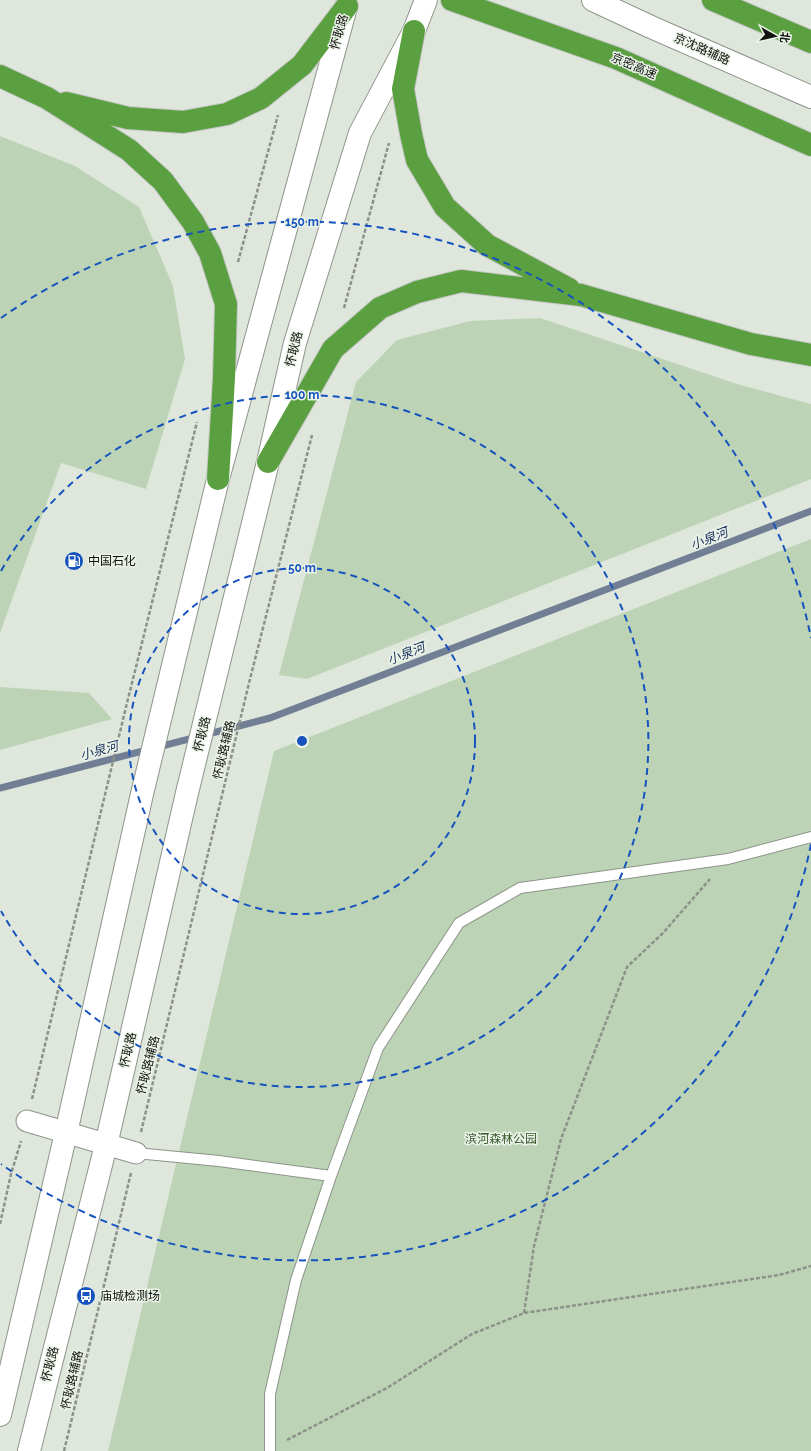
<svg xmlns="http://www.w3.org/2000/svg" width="811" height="1451" font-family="Raleway,'Noto Sans SC',sans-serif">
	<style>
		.green { fill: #bcd4b5 }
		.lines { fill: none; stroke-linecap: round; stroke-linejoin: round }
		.stream { stroke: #717f95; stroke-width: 7 }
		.lane-casing { stroke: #8d948a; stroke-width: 12 }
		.street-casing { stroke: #8d948a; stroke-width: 23 }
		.secondary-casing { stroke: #8d948a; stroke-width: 24 }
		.highway-casing { stroke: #c5c6c5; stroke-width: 24 }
		.path { stroke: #8c9289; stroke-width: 2.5; stroke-dasharray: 4 2; stroke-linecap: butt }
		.lane { stroke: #fff; stroke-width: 10 }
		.street { stroke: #fff; stroke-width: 21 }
		.secondary { stroke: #fff; stroke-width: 22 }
		.highway { stroke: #5aa040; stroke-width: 22 }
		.ring { fill: none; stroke: #1653be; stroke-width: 2; stroke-dasharray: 7 5 }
		.labels { text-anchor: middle; stroke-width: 3; stroke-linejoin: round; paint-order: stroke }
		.street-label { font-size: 12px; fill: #0f120e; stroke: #ecf4e9 }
		.poi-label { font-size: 12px; fill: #0f120e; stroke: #ecf4e9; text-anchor: start }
		.park-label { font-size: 12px; fill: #36592b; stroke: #ecf4e9 }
		.water-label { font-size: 13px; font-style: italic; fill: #1e3661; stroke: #ecf4e9 }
		.centre { fill: #1653be; stroke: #ecf4e9; stroke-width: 2 }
		.ring-label { font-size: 12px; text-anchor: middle; font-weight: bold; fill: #1653be; stroke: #ecf4e9; stroke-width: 3; stroke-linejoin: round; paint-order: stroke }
	</style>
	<rect width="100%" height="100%" fill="#dfe7dc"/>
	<path class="green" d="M0,136L75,166L139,207L173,286L185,359L146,489L61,463L0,633Z
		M540,318L737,384L811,404V479L307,679L279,675L356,382L397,340L470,321Z
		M811,539V1451H108L274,751Z
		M0,687L89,693L112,719L0,750Z"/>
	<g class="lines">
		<path class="stream" d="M0,788L270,718L811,511"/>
		<g class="lane-casing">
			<path id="lane" d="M136,1153L219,1161L331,1176
				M270,1451V1394L296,1280L331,1176L378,1048L459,923L520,888L728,859L811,837"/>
		</g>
		<g class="street-casing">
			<path id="street" d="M27,1121L136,1153"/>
		</g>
		<g class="secondary-casing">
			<path id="secondary" d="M593,0L651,27L811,97
				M0,1415L66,1133L142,794L218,479L346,7
				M29,1451L106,1145L187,793L268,462L295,343L360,133L414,31L426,0"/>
		</g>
		<g class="highway-casing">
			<path id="highway" d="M452,0L616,58L811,145
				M713,0L811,42
				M414,31L403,89L411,134L417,160L445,207L487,245L569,289
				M0,76L47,98L129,150L163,181L193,222L210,253L226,304L224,378L218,479
				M66,103L128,118L183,122L227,114L261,98L302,65L347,6
				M268,462L333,349L380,308L417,292L461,281L581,295L751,344L811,355"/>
		</g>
		<path class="path" d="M238,262L278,115
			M344,308L389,143
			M32,1099L126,707L197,422
			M141,1132L249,683L312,435
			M0,1224L11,1174L21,1141
			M524,1313L534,1246L561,1139L627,967L663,933L710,879
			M287,1440L387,1388L472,1334L524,1313L779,1275L811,1266
			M64,1451L131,1173"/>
		<use href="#lane" class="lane"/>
		<use href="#street" class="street"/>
		<use href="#secondary" class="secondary"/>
		<use href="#highway" class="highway"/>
	</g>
	<g class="ring">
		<circle cx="302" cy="741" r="173"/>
		<path d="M1 571A346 346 0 1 1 1 911"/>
		<path d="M811 844A519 519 0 0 1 1 1164M1 318A519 519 0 0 1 811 638"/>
	</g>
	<defs>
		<g id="fuel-disc" transform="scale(1)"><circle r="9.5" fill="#1653be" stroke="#ecf4e9"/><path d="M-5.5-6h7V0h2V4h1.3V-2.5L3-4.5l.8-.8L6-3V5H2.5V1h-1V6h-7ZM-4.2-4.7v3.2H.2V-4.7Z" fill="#fff"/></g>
		<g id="bus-disc" transform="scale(1)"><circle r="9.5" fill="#1653be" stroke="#ecf4e9"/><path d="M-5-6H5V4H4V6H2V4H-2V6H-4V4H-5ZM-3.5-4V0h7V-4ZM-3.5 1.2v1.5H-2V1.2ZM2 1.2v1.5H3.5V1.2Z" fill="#fff"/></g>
	</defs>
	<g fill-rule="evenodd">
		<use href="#fuel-disc" x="74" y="561"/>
		<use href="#bus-disc" x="86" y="1296"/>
	</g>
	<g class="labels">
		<g class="street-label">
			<text transform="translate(339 32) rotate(-74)" y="4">怀耿路</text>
			<text transform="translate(702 49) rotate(24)" y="4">京沈路辅路</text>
			<text transform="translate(634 66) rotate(23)" y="4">京密高速</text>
			<text transform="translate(294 349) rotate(-76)" y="4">怀耿路</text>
			<text transform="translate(202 734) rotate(-76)" y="4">怀耿路</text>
			<text transform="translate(224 750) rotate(-77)" y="4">怀耿路辅路</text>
			<text transform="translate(128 1050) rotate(-77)" y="4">怀耿路</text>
			<text transform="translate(148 1065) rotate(-76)" y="4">怀耿路辅路</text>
			<text transform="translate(50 1364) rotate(-76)" y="4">怀耿路</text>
			<text transform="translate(72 1380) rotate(-77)" y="4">怀耿路辅路</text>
		</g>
		<g class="poi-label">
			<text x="88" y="565">中国石化</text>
			<text x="100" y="1300">庙城检测场</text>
		</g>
		<g class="park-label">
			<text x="501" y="1143">滨河森林公园</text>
		</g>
		<g class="water-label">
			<text transform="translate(709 538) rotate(-21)" y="5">小泉河</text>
			<text transform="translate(406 653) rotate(-21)" y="5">小泉河</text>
			<text transform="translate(99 750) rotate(-15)" y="5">小泉河</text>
		</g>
	</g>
	<circle cx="302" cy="741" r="6" class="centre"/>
	<g class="ring-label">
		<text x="302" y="226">150 m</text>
		<text x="302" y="399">100 m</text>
		<text x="302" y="572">50 m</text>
	</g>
	<g transform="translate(775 36) rotate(98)" stroke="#ecf4e9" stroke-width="3" paint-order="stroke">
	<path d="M0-3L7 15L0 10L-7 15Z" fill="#0f120e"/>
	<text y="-6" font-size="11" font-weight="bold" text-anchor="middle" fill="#0f120e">北</text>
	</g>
</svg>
